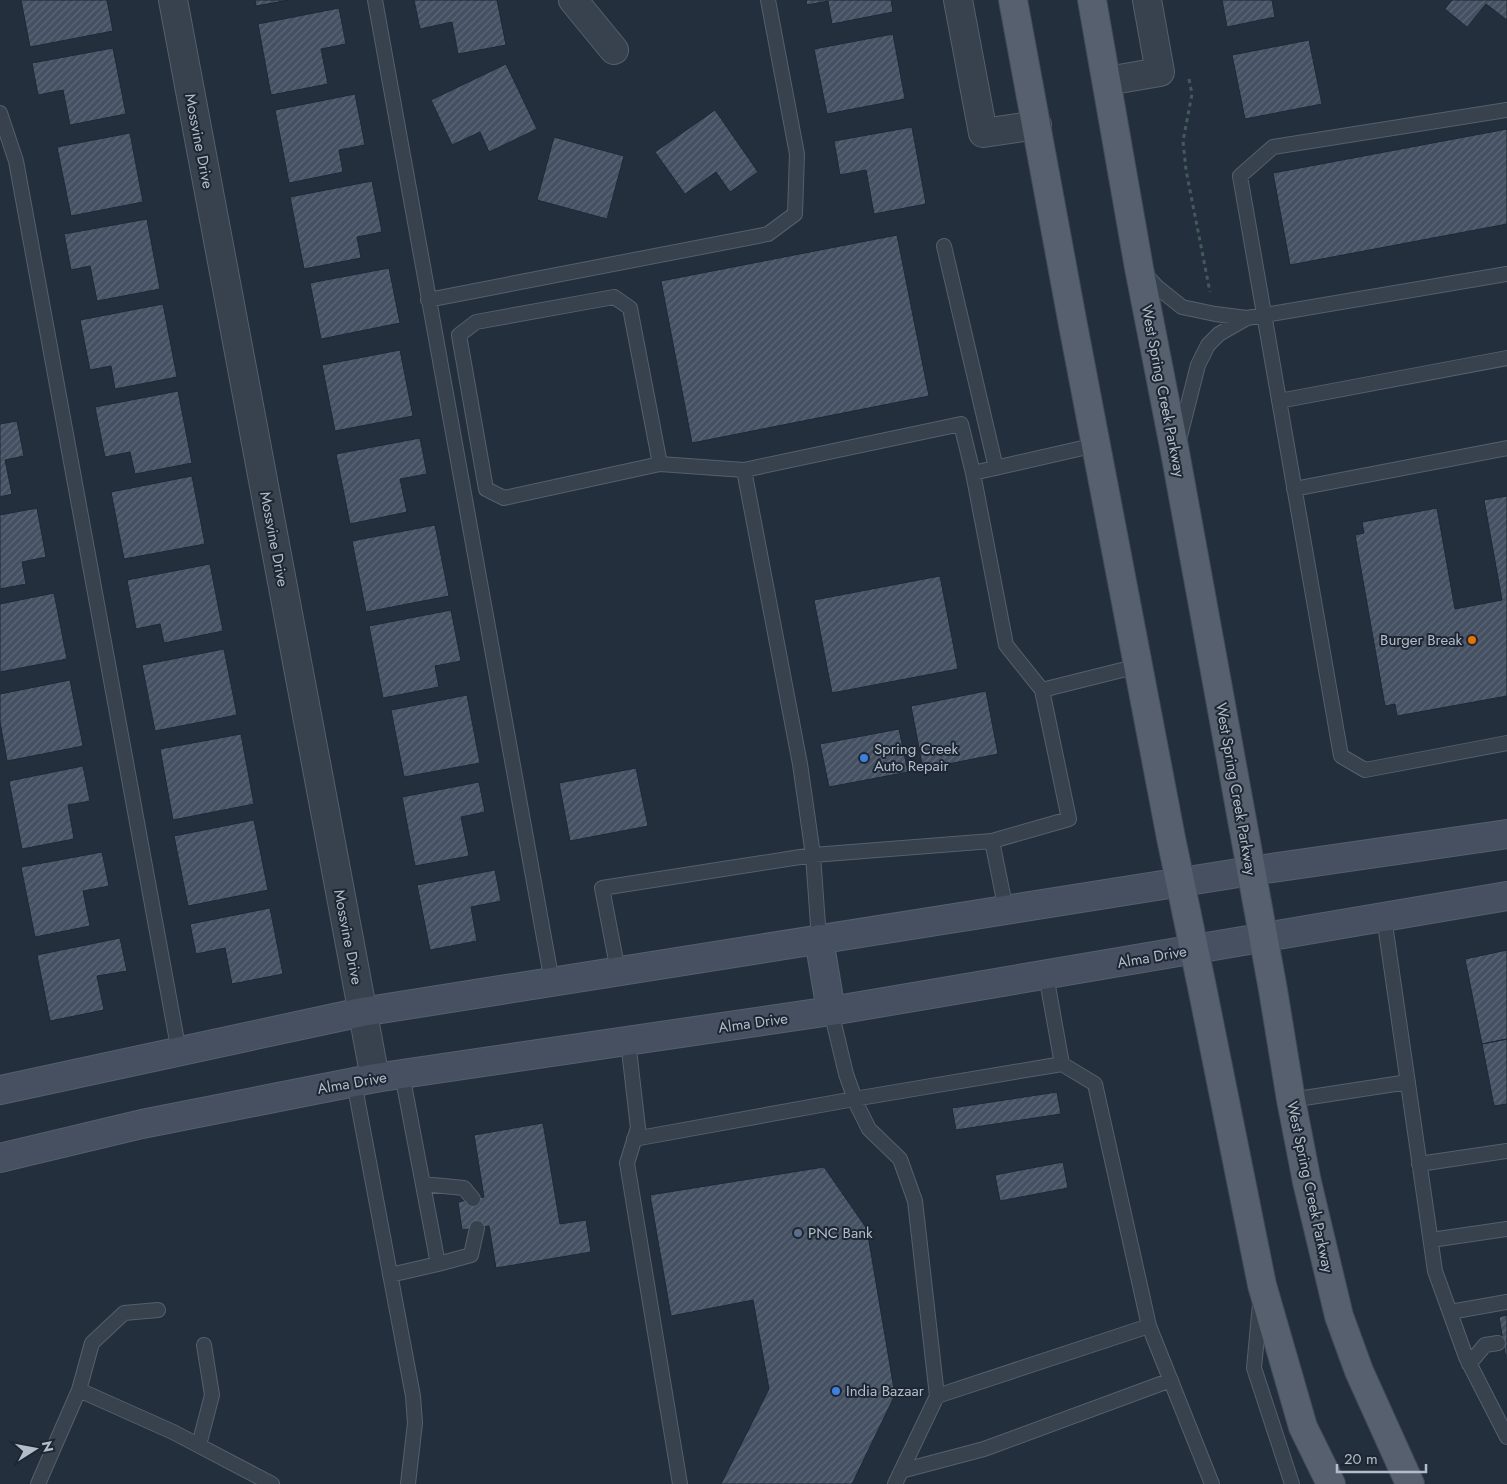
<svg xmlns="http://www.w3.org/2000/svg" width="1507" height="1484" font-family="Jost,sans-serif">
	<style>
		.building { fill: url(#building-hatch); stroke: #1f2835 }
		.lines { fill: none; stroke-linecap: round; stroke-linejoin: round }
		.service-casing { stroke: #565f6c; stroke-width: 16 }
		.minor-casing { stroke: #565f6c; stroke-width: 30 }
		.secondary-casing { stroke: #565f6c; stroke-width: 30 }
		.primary-casing { stroke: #414a57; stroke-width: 30 }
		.path { stroke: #44595c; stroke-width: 3; stroke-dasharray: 4 4; stroke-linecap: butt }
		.service { stroke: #38414e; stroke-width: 14 }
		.minor { stroke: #38414e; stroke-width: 28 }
		.secondary { stroke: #465061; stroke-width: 28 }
		.primary { stroke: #56606e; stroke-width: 28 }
		.food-dot { fill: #e8710a; stroke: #1d2633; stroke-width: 2 }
		.shop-dot { fill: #3f7fe0; stroke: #1d2633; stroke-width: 2 }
		.service-dot { fill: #5c6f8a; stroke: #1d2633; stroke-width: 2 }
		.labels { text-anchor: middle; stroke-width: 4; stroke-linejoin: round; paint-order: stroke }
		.street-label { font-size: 15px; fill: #b4bcc9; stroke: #1d2633 }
		.poi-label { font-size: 15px; fill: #b4bcc9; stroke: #1d2633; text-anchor: start }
	</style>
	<defs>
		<pattern id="building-hatch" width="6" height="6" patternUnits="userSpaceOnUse" patternTransform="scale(1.25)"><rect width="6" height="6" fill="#455162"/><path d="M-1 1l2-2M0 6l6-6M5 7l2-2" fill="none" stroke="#5d6877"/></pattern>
	</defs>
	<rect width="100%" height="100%" fill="#242f3e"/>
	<path class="building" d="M21,0H107L113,31L30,47Z
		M255,0H289L256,6Z
		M414,0H497L506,45L458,54L452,22L420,29Z
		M806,0H891L893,12L832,24L828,1L807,5Z
		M1222,0H1272L1275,17L1227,27Z
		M1452,0H1507V20L1486,4L1467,27L1445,9Z
		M339,8L346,44L321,49L328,84L271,95L258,24Z
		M893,34L905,99L827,114L814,49Z
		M1309,40L1322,104L1245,119L1232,55Z
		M113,48L126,114L70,125L63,90L38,95L32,63Z
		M506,64L537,129L489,152L480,132L452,145L431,100Z
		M355,94L365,145L339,150L343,172L289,183L275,110Z
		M715,110L758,172L730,192L716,172L685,194L655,152Z
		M912,127L926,204L874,214L866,170L840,175L834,141Z
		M1507,129V224L1290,265L1273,173Z
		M130,133L143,202L71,216L57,147Z
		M554,137L624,156L607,219L537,200Z
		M372,181L382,232L357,237L361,258L304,269L290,197Z
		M147,219L160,289L97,301L90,266L71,270L64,234Z
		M897,235L929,396L692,443L661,281Z
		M389,268L400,323L321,339L310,283Z
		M163,304L177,377L115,389L111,366L90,370L80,320Z
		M400,350L413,416L335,431L322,365Z
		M178,391L192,463L135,474L130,452L105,457L95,407Z
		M17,421L24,456L5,460L12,494L0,497V424Z
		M420,438L427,474L400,479L407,512L350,524L336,454Z
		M192,476L205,544L124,559L111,492Z
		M1507,496V696L1397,716L1395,704L1385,706L1355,535L1364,533L1362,522L1437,508L1455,609L1502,600L1484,500Z
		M37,508L46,557L22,562L26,584L0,589V515Z
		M435,525L449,596L366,612L352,541Z
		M210,564L223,631L164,643L160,624L136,629L127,580Z
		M940,576L958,669L832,693L814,600Z
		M54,593L67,659L0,672V604Z
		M451,610L461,661L435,666L439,687L383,698L369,626Z
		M224,649L237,715L155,731L142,665Z
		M70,680L83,746L7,761L0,722V694Z
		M986,691L998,754L923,769L911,706Z
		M467,695L480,763L404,777L391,710Z
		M899,729L908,772L829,787L820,744Z
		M241,734L254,804L173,820L160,749Z
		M83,766L90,801L68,805L74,839L22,849L9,781Z
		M636,768L648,826L570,841L559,783Z
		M479,782L485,812L461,817L469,856L415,866L402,797Z
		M254,820L268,890L188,906L174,836Z
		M102,852L109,886L83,891L90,926L35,937L21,867Z
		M495,870L501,901L471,907L477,941L430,950L417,885Z
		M270,908L283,974L232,984L225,948L196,954L190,924Z
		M120,938L127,971L97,976L104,1010L50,1021L37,955Z
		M1507,950V1039L1482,1044L1465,959Z
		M1507,1039V1104L1494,1106L1482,1044Z
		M1057,1092L1061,1114L956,1130L952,1108Z
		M543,1123L560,1224L586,1220L591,1252L496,1268L489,1226L462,1230L458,1202L484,1197L474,1135Z
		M1063,1162L1068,1188L1000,1201L995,1175Z
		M824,1167L867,1229L895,1395L852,1484H721L769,1389L753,1300L671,1316L650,1195Z
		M1507,1315V1359H1506L1499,1317Z"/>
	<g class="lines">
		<g class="service-casing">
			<path id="service" d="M375,0L552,982
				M1507,110L1273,147L1240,176L1341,756L1365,770L1507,743
				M0,113L16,161L179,1052
				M944,246L996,468
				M1143,272L1157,287L1182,307L1215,314L1247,318L1507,274
				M428,300L768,234L795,214L797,154L768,0
				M1279,401L1507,358
				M1179,440L1198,365L1208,345L1219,334L1247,318
				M660,464L630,308L614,297L476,322L459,335L486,489L504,498L660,464L744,470
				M973,473L1096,445
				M1294,489L1507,448
				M992,841L1006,910
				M1384,917L1435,1271L1466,1357L1507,1437
				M819,939L813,855L992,841L1069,819L1042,690L1138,666
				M618,971L602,888L813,855L800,764L744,470L961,424L973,473L1006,645L1042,690
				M1046,975L1062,1064L1095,1084L1149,1326L1212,1484
				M831,1011L846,1074L857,1105L869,1129L900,1159L915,1201L937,1396L895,1484
				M628,1041L638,1128L627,1163L680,1484
				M354,1082L413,1396L415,1423L408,1484
				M1291,1100L1408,1082
				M634,1139L854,1099L1062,1064
				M1419,1164L1507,1151
				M423,1184L464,1188L473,1199
				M1431,1240L1507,1229
				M438,1264L471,1255L477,1228
				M390,1275L438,1264L402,1074
				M1260,1304L1254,1368L1292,1484
				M1450,1312L1507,1302
				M1469,1364L1485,1345L1498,1343
				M79,1390L92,1343L124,1313L158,1310
				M937,1396L1149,1326
				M199,1445L212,1395L204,1345
				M901,1471L984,1449L1171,1380
				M38,1484L79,1390L173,1432L272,1484"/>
		</g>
		<g class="minor-casing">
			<path id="minor" d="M173,0L375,1078
				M573,0L614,50
				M958,0L983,133L1037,125
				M1107,81L1160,72L1147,0"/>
		</g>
		<g class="secondary-casing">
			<path id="secondary" d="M819,939L831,1011
				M0,1090L362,1012L1251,871L1507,834
				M0,1158L142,1124L375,1078L831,1011L1507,896"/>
		</g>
		<g class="primary-casing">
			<path id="primary" d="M1013,0L1073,325L1171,838L1203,992L1262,1285L1303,1427L1331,1484
				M1092,0L1139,268L1175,452L1273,990L1291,1100L1307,1182L1339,1316L1359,1371L1410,1484"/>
		</g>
		<path class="path" d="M1189,79L1192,94L1183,141L1186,170L1210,292"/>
		<use href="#service" class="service"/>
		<use href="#minor" class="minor"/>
		<use href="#secondary" class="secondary"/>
		<use href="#primary" class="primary"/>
	</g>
	<circle class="food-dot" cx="1472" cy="640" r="5"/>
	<g class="shop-dot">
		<circle cx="864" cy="758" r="5"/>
		<circle cx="836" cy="1391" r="5"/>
	</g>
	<circle class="service-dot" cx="798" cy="1233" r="5"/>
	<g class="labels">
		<g class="street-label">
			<text transform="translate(199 141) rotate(79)" y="5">Mossvine Drive</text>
			<text transform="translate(1163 391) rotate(79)" y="5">West Spring Creek Parkway</text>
			<text transform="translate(274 539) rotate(79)" y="5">Mossvine Drive</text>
			<text transform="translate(1236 789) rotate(80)" y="5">West Spring Creek Parkway</text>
			<text transform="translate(348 937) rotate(79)" y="5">Mossvine Drive</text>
			<text transform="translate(1152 957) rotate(-10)" y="5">Alma Drive</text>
			<text transform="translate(753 1023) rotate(-8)" y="5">Alma Drive</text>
			<text transform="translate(352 1083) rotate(-10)" y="5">Alma Drive</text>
			<text transform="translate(1310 1187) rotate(78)" y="5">West Spring Creek Parkway</text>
		</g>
		<g class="poi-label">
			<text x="1462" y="645" text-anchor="end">Burger Break</text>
			<text x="874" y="754">Spring Creek<tspan x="874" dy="17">Auto Repair</tspan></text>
			<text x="808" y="1238">PNC Bank</text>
			<text x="846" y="1396">India Bazaar</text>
		</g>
	</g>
	<g transform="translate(35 1449) rotate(79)" stroke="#1d2633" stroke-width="4" paint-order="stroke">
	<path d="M0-4L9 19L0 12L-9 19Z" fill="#b4bcc9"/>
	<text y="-8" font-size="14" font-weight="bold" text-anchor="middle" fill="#b4bcc9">N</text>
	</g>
	<path d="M1337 1464v8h89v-8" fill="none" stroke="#b4bcc9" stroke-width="2.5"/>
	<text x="1344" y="1464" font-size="15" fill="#b4bcc9" stroke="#1d2633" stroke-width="4" paint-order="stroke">20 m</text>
</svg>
